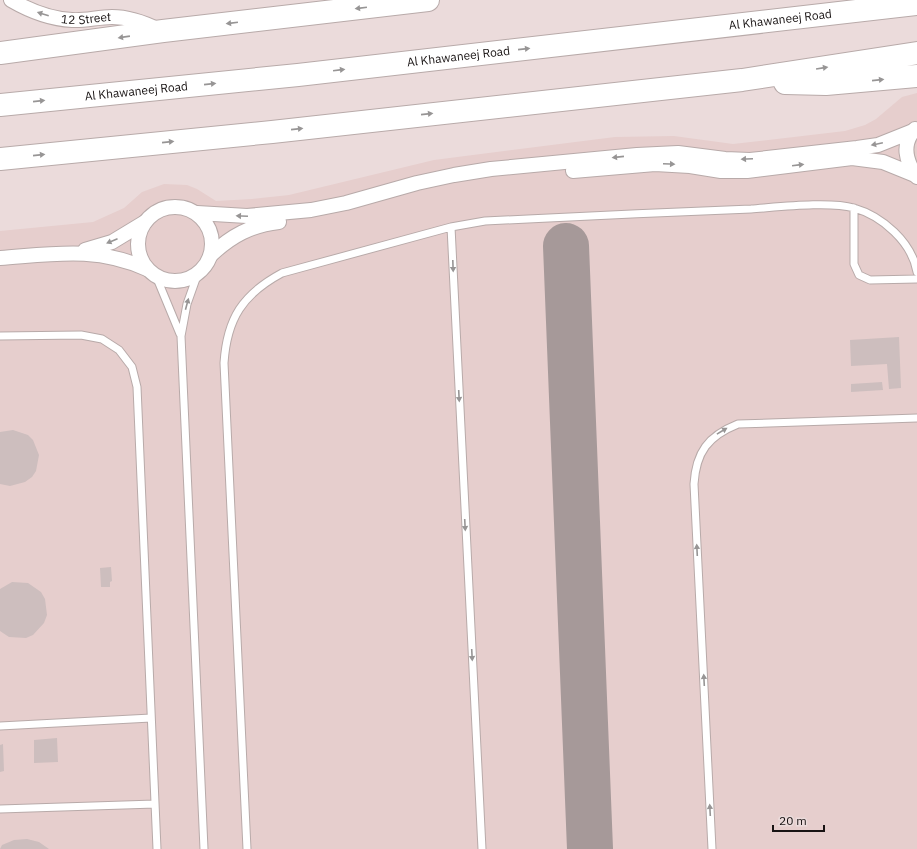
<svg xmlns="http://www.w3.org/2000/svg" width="917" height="849" font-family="'IBM Plex Sans',sans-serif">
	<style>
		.built { fill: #e6cecd }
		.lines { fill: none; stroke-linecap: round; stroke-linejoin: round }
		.taxiway { stroke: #a69999; stroke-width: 46 }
		.building { fill: #cdbebe }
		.lane-casing { stroke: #b8aaa9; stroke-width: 9 }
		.street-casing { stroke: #b8aaa9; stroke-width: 16 }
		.primary-casing { stroke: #b8aaa9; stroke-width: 24 }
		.highway-casing { stroke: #b8aaa9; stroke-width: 24 }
		.lane { stroke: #fff; stroke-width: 7 }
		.street { stroke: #fff; stroke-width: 14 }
		.primary { stroke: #fff; stroke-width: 22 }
		.highway { stroke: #fff; stroke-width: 22 }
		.oneway { fill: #979595 }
		.labels { text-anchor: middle; stroke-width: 3; stroke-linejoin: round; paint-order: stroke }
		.street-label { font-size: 12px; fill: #181313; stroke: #ebdbdb }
	</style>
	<rect width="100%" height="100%" fill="#ebdbdb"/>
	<path class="built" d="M917,93V849H0V231L93,222L124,208L142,192L164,184L187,185L197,189L216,201L252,199L289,195L434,160L615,137L674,136L733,144L845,131L865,125L876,119L902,97Z"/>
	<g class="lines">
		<path class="taxiway" d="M566,246L590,849"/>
	</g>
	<path class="building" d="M899,337L901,388L889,389L887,364L851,366L850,340Z
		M882,382L883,390L851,392V384Z
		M13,430L28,435L33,440L39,455L36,471L32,477L25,482L10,486L0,484V432Z
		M111,567L112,581L110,582V587H101L100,568Z
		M12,582L28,583L41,592L45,599L47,615L44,623L33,635L26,638L9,637L0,631V589Z
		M57,738L58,762L34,763V740Z
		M3,744L4,771L0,772V745Z
		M27,839L39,842L49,849H0L2,845L14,840Z"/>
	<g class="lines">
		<g class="lane-casing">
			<path id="lane" d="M854,208V264L859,275L870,280L917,279
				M451,227L482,849
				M198,273L187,304L181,336L204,849
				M156,276L180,334
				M0,336L81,335L102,339L119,350L132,367L137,387L157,849
				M0,726L151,718
				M0,809L155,804
				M247,849L224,363C227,318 243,294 282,273L451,227L485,221L528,219C602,215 677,212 751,209C779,207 829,201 854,208C882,216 912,242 917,272
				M712,849L694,484C696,452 708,436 738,424L917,418"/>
		</g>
		<g class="street-casing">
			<g id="street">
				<path id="s1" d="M11,0C30,11 50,19 72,20C85,21 98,17 112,17C128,17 145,23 159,30"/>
				<path d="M915,129C901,144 906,162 917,177"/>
				<path d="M573,171L655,164L690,166L721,171H747L852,158L883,162L915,175"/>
				<circle cx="175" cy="244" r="37"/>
				<path d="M197,213L247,216L311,210L346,203L417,183L454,175L491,169L637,155L678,153L725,159L750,160L857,148L878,145L913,131"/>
				<path d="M85,250L112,242L145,222"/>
				<path d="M211,255C231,236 251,225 279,222"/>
				<path d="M0,258C54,254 96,246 147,269"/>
			</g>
		</g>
		<g class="primary-casing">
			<path id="primary" d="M785,83L826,84L917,76
				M0,159L272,132L742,80L917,53"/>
		</g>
		<g class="highway-casing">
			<g id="highway">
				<path d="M0,53L163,31L428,0"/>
				<path id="s2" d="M0,105L298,75L917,4"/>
			</g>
		</g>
		<use href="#lane" class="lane"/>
		<use href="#street" class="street"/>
		<use href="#primary" class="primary"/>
		<use href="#highway" class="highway"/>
	</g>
	<defs><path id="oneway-solid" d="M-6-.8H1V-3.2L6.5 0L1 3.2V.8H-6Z"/></defs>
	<g class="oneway">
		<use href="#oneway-solid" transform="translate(361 8) rotate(173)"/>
		<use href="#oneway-solid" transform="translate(43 14) rotate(-163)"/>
		<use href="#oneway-solid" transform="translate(232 23) rotate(173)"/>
		<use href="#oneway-solid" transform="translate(124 37) rotate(172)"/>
		<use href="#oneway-solid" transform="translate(524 49) rotate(-6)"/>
		<use href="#oneway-solid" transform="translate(822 68) rotate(-9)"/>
		<use href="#oneway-solid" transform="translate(339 70) rotate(-7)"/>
		<use href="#oneway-solid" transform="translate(878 80) rotate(-6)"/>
		<use href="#oneway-solid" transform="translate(210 84) rotate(-6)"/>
		<use href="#oneway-solid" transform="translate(39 101) rotate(-6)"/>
		<use href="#oneway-solid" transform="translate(427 114) rotate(-6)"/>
		<use href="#oneway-solid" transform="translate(297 129) rotate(-6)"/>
		<use href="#oneway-solid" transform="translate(168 142) rotate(-6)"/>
		<use href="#oneway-solid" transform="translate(877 144) rotate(168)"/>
		<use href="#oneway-solid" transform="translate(39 155) rotate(-6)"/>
		<use href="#oneway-solid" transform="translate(618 157) rotate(174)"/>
		<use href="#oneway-solid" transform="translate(747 159) rotate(177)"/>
		<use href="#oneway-solid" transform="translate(669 164) rotate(2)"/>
		<use href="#oneway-solid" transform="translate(798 165) rotate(-7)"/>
		<use href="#oneway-solid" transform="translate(242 216) rotate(-178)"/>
		<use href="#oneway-solid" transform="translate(112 241) rotate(157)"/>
		<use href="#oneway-solid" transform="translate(453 266) rotate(88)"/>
		<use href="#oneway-solid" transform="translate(187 304) rotate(-75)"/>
		<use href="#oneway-solid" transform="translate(459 396) rotate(87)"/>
		<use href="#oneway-solid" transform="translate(722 431) rotate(-31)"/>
		<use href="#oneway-solid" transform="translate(465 525) rotate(87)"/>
		<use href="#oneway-solid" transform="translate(697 550) rotate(-93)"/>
		<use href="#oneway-solid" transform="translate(472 655) rotate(87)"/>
		<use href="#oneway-solid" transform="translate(704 680) rotate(-93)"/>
		<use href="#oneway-solid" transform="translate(710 810) rotate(-93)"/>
	</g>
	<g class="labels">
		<g class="street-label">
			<text dy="4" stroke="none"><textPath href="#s1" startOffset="79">12 Street</textPath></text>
			<text dy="4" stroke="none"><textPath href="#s2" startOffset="785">Al Khawaneej Road</textPath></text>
			<text dy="4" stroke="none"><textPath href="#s2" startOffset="461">Al Khawaneej Road</textPath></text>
			<text dy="4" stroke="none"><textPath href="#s2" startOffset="137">Al Khawaneej Road</textPath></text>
		</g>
	</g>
	<path d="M773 825v6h51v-6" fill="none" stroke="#181313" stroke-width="2"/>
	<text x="779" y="825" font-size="12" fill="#181313" stroke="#ebdbdb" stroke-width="3" paint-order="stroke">20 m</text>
</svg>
